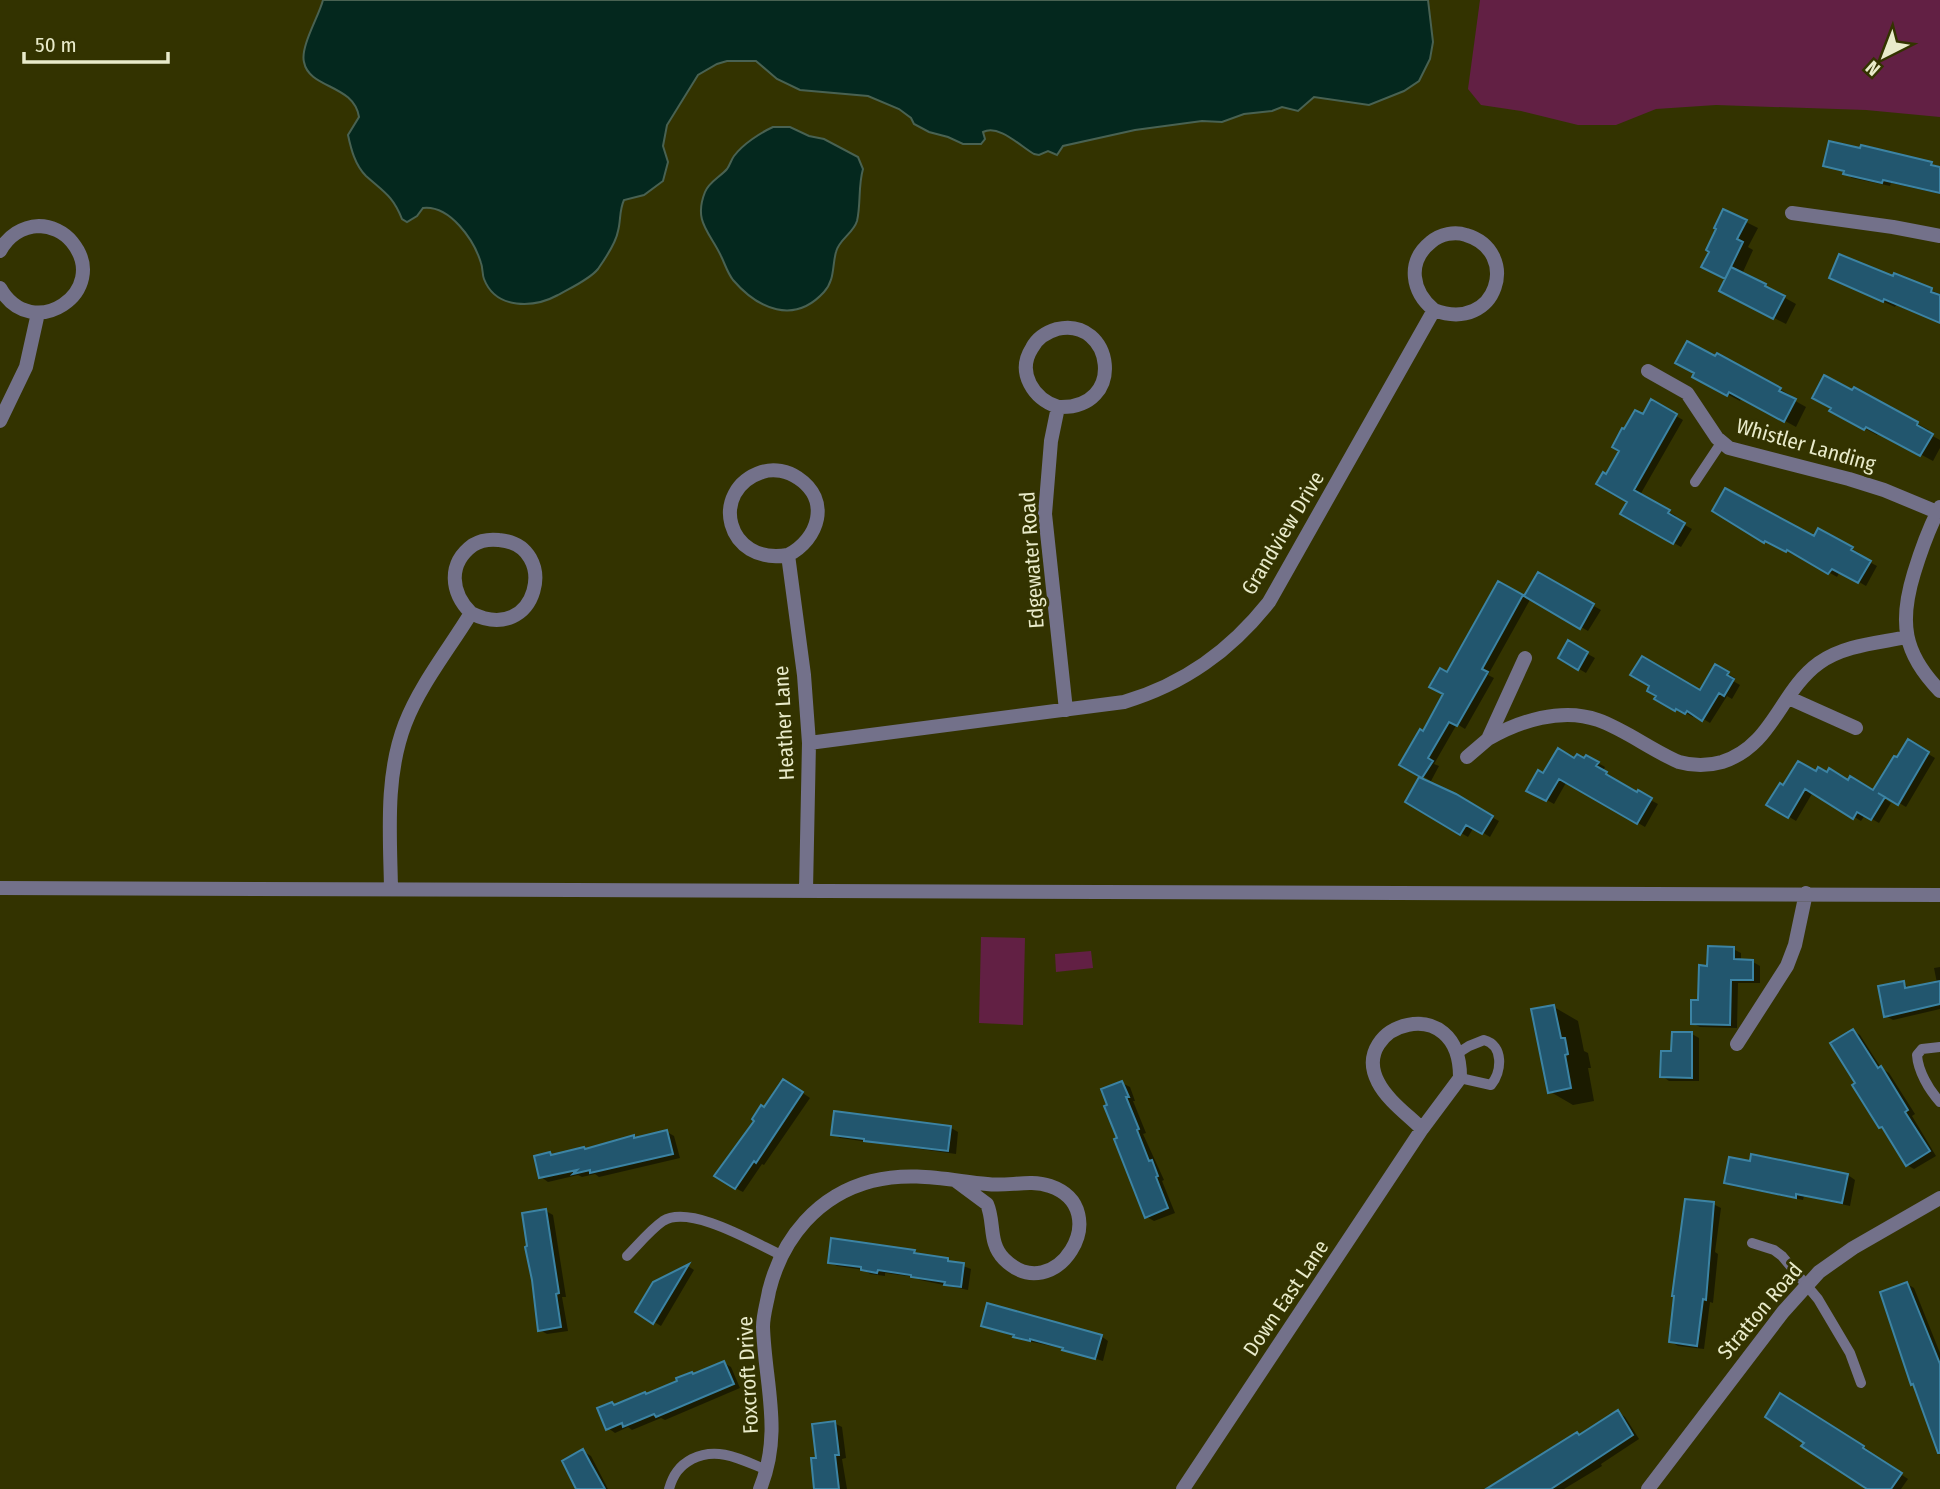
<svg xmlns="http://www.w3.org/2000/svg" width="1940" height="1489" font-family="'Fira Sans Condensed',sans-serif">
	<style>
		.green { fill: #622044 }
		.water { fill: #04281e; stroke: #496252; stroke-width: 2 }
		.shadow { fill: #0007 }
		.building { fill: #22566e; stroke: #3c83a3; stroke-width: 2 }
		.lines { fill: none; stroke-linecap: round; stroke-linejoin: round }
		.lane { stroke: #73718a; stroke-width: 10 }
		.street { stroke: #73718a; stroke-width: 14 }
		.labels { text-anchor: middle; stroke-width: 6; stroke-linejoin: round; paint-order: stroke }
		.street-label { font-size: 21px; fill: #e9ebca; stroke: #330 }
	</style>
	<rect width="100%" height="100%" fill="#330"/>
	<path class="green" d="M1480,0H1940V117L1866,110L1716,105L1656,109L1616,125H1578L1521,111L1481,105L1468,89Z
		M981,937L1025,938L1023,1025L979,1023Z
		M1091,951L1093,968L1056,972L1055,954Z"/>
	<path class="water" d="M323,0H1428L1433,42L1430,59L1419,81L1404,91L1369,105L1314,97L1298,111L1282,107L1272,111L1244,114L1222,122L1202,121L1135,130L1063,146L1057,155L1048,151L1039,155L1034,154C1020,146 999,124 983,132L985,139L981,144H963L948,137L929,132L914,124L911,118L899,109L868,96L800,90L777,79L756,61H727L717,64L698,75L667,125L663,146L668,162L663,181L644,195L624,200C619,211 621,220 618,231C616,243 605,259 598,269C589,280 570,288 558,295C534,308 496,310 484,279C482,274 483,268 481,263C474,240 450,205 423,208L417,216L407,222L402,219C393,196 384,192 366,176C355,165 351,149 348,135L359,117C354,84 309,89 304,62C300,47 319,16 323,0Z
		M773,127H790L809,136L824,139L858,157L863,169C858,186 861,204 857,221C853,234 839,239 836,252C832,266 835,280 824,292C794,325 758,309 733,280C727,272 725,264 721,256C710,232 693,222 705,192C709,182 720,177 727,169C730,165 731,160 734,156C743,144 760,133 773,127Z"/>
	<path class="shadow" d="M1931,163L1940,169V194L1891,183L1890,186L1852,178L1845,172L1825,165Z
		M1724,211L1758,228L1748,247L1753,250L1742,274L1796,304L1786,324L1733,297L1727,279L1715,273L1711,251Z
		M1895,275L1940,294V323L1896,305L1895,307L1831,277L1894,278Z
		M1717,355L1792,396L1790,398L1806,407L1796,427L1742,397L1740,401L1706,383L1696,373Z
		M1854,390L1929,430L1927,433L1940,440V448L1933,461L1879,432L1877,435L1843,417L1833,408Z
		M1652,402L1683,420L1640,495L1676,516L1674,519L1692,529L1681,547L1622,513L1629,501L1607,476Z
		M1714,511L1815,538L1819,530L1859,553L1858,556L1877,566L1866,586L1840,571L1837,577L1795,553L1794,555L1773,543L1772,545Z
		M1538,575L1601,610L1588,631L1531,598L1488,675L1494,678L1465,729L1457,724L1434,764L1439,766L1431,781L1402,764L1423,733L1445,694L1448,674L1499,583L1525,598Z
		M1568,643L1595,658L1586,673L1560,658Z
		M1716,667L1735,678L1733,681L1740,685L1732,699L1727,696L1710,723L1695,714L1693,717L1684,712L1683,714L1656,698L1700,692Z
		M1908,742L1935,758L1906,807L1884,794L1882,797L1891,803L1879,823L1865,815L1861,821L1813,792L1796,821L1769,805L1784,787L1816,774L1849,782L1874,792Z
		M1587,757L1605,767L1603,771L1614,778L1612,780L1658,804L1645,827L1567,781L1554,804L1529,790L1544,776L1575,760H1585Z
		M1420,779L1499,821L1490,837L1474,827L1468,837L1407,802Z
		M1733,949L1741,953V961L1753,962L1760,966V983H1738L1737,1028L1700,1027L1692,1023L1709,967Z
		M1940,967V1009L1893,1020L1886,1016L1903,983L1911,989L1937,983L1934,968Z
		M1554,1007L1578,1021L1584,1051L1588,1053L1591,1068H1588L1594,1101L1573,1105L1549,1091Z
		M1853,1031L1860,1035L1881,1068L1889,1073L1915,1114L1912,1116L1936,1156L1914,1169L1907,1165L1886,1131L1880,1127L1858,1084Z
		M1692,1034L1699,1038V1081H1669L1662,1076L1673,1053Z
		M1122,1083L1130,1087L1135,1101H1133L1146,1133L1143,1134L1164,1180L1162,1181L1175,1213L1154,1221L1147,1217L1119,1139Z
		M791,1085L810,1098L764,1165L762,1164L743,1192L735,1188L765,1109Z
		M835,1112L951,1128L958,1132L956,1154L840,1138L833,1134Z
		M667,1132L674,1136L680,1158L599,1177L595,1174L582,1177L578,1175L548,1182L541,1177L550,1153L555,1156L587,1151L633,1137L636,1139Z
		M1753,1156L1848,1175L1855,1180L1850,1206L1804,1196L1803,1200L1733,1186L1726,1182L1751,1163Z
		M1713,1204L1721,1208L1715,1252L1718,1254L1713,1303L1710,1302L1704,1349L1678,1346L1670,1341Z
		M546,1211L553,1215L566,1297H562L568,1331L547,1334L540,1330Z
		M914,1252L922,1256L947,1260L971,1269L968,1290L920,1280L915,1277L885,1273V1276L870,1274L864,1270L837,1266L829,1262Z
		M688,1266L694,1270L661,1326L637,1312L654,1283Z
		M1907,1284L1914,1288L1940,1353V1431Z
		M983,1325L1101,1336L1108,1341L1103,1361L1056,1347L1023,1340Z
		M724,1363L731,1367L740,1388L665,1420L661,1418L632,1430L628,1427L615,1433L608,1428L612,1404L616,1406L648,1395Z
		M1781,1396L1870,1451L1869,1453L1908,1479L1901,1489H1870L1806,1442Z
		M1618,1412L1625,1417L1639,1439L1601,1464L1602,1466L1564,1489H1499L1577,1434L1580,1436Z
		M834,1423L842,1427L846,1458L842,1459L847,1489H816L818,1459Z
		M583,1451L591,1456L608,1489H580Z"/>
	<path class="building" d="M1829,141L1860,148L1861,145L1932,162L1931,165L1940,167V193L1883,180L1882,183L1843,174L1844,171L1823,166Z
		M1723,209L1747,220L1737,239L1743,242L1725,279L1701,267L1709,252L1706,250L1716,229L1714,228Z
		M1839,254L1893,276L1894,273L1932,288L1931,292L1940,295V323L1884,299L1883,302L1829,278Z
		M1731,267L1766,284L1765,286L1785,296L1773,319L1719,291Z
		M1687,341L1715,356L1717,353L1781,388L1779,391L1796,399L1784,422L1729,392L1727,396L1692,377L1694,373L1675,363Z
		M1824,375L1852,390L1854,387L1918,422L1917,425L1933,434L1920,456L1866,427L1864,430L1829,411L1831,408L1812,398Z
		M1651,399L1677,414L1634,490L1670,510L1668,513L1685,523L1673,544L1620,514L1627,502L1596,484L1603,472L1606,474L1619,451L1612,447L1622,428L1624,429L1635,410L1643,414Z
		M1725,488L1814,536L1818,528L1853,547L1851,550L1871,561L1858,583L1832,569L1828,574L1787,550L1786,552L1765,541L1764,543L1712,511Z
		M1538,572L1594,604L1580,629L1524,596Z
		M1498,581L1523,595L1482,669L1488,672L1457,726L1449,722L1428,758L1433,761L1422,778L1399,765L1420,729L1423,731L1443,694L1429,687L1440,668L1447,672Z
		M1568,640L1588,652L1578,670L1558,658Z
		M1642,656L1700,690L1715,664L1729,672L1727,675L1734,679L1724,696L1719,693L1702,721L1687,711L1685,714L1676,709L1675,711L1654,699L1656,696L1647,691L1649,686L1630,675Z
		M1908,739L1929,752L1898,805L1878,793L1885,797L1871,820L1857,812L1853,819L1805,789L1788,818L1766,805L1780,783L1783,785L1798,761L1816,771L1818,767L1827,772L1829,768L1848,780L1850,776L1873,790L1894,756L1897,757Z
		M1558,748L1574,758L1577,754L1584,758L1586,755L1599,762L1596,766L1607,772L1606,774L1637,792L1638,790L1652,798L1637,824L1559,779L1546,801L1526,791L1538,770L1543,773Z
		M1419,777L1456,794L1493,816L1482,834L1466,825L1460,835L1405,802Z
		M1708,946L1734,947V959L1753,960V980H1731L1730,1025L1691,1024V1000H1698L1699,965L1707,966Z
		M1904,981L1905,988L1940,981V1004L1884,1017L1878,986Z
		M1554,1005L1561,1038H1565L1568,1054L1565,1055L1571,1088L1548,1093L1531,1009Z
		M1853,1029L1878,1068L1881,1066L1908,1110L1905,1112L1930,1151L1906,1166L1882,1127L1879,1128L1852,1085L1855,1083L1830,1043Z
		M1672,1032H1692V1078L1660,1077L1661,1051H1671Z
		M783,1079L803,1092L756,1163L754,1161L735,1189L714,1176L754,1121L752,1119L761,1105L764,1107Z
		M1122,1081L1129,1097H1126L1139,1129L1137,1130L1149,1161L1152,1160L1158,1176L1156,1177L1168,1208L1145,1218L1114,1139L1117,1138L1104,1106L1107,1105L1101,1089Z
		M834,1111L951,1126L948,1151L864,1141V1139L831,1135Z
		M667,1130L673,1154L590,1173V1170L573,1174L577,1170L539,1178L534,1156L550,1152L551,1155L584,1147L585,1149L634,1135V1138Z
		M1751,1154L1848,1174L1842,1203L1796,1194V1198L1724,1183L1729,1157L1750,1161Z
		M1685,1199L1714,1202L1706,1300L1703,1299L1697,1346L1669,1342L1674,1296H1672Z
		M546,1209L559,1293L556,1294L561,1327L538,1331L532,1280L525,1247L527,1246L522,1213Z
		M831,1238L915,1250L914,1253L948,1258V1261L964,1263L961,1287L944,1285L945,1282L911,1277V1275L878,1270L877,1273L861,1270V1267L828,1263Z
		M689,1264L653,1324L635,1312L653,1282Z
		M1907,1282L1940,1364V1453H1938L1913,1384L1911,1385L1880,1292Z
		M987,1303L1102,1335L1095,1359L1062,1350L1063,1348L1030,1339V1341L1013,1337L1014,1335L981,1326Z
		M724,1361L734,1384L656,1417L654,1414L623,1427L622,1423L606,1430L597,1408L612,1402L614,1405L645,1392L646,1394L677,1381L676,1378L692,1372L693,1374Z
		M1780,1393L1864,1446L1863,1448L1902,1473L1891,1489H1867L1801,1446L1804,1443L1765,1417Z
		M1618,1410L1633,1435L1551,1489H1486L1577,1432L1579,1435Z
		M835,1421L839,1455H835L839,1489H814L811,1458H816L812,1424Z
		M583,1449L591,1464L605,1489H576L562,1461Z"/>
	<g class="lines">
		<path class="lane" d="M1695,482L1721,443
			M1940,1047L1922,1049L1917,1055C1918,1071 1929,1090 1940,1102
			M1458,1053L1469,1046L1484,1040C1504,1045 1502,1072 1491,1085L1460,1078
			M1752,1243L1774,1250L1782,1256L1818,1299L1850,1353L1861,1383
			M627,1256C638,1245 650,1230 663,1221C690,1204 755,1243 781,1255
			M669,1489C673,1475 679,1466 692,1459C718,1446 742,1460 767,1470"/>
		<path class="street" d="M1792,213L1893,227L1940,236
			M0,251C8,236 22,227 39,226C51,226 64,232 72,242C112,291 32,345 0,288
			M1648,371L1687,393L1717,438L1729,448L1849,479L1884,490L1937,512
			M1058,407C1034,399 1016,373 1032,348C1037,338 1047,332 1057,329C1113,316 1128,410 1058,407L1051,441L1045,514L1066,710
			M0,421L26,367L38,313
			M1940,507C1929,528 1921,550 1914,573C1899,622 1903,653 1940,691
			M788,555C726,566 708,490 762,472C774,468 788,471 798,478C831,500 819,539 788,555L804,675L809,743L806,890
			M1789,698L1856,728
			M1488,739C1519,721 1562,707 1598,720C1626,730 1651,750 1679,762C1693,766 1708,766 1722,762C1773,746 1780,691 1819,663C1844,645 1878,643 1907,637
			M809,743L1124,702C1184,684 1230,651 1269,602L1434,310C1498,334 1521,251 1466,235C1455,231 1440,234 1431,242C1406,262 1412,292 1434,310
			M1467,757L1488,739L1525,658
			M0,888L1940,895
			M391,888C390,834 385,776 405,724C420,685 449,649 471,613C538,647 561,545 499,540C490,539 481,540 473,545C447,564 451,593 471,613
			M1737,1044L1787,966L1795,945L1806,893
			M760,1489C783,1432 765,1385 763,1327C763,1315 767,1303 769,1291C782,1238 818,1195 872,1181C912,1171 947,1180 987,1184C1008,1187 1029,1179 1050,1186C1117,1209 1055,1310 1004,1259C988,1243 995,1222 987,1204L956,1181
			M1183,1489L1422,1129L1460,1078C1461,989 1348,1024 1378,1082C1387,1100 1408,1115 1422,1129
			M1648,1489L1783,1312L1819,1272L1853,1248L1940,1198"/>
	</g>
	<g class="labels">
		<g class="street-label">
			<text transform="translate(1806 445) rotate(16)" y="7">Whistler Landing</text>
			<text transform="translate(1283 533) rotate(-59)" y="7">Grandview Drive</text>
			<text transform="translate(1032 560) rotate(-94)" y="7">Edgewater Road</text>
			<text transform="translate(784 723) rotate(-93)" y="7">Heather Lane</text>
			<text transform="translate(1286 1298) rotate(-56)" y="7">Down East Lane</text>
			<text transform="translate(1760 1311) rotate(-50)" y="7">Stratton Road</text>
			<text transform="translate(748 1375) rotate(-93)" y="7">Foxcroft Drive</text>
		</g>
	</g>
	<g transform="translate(1884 56) rotate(222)" stroke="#333300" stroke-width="5" paint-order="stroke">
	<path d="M0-5L12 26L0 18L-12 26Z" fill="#e9ebca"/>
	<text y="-10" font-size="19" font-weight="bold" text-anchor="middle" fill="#e9ebca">N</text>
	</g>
	<path d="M24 52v10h144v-10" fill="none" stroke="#e9ebca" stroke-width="3.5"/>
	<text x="35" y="52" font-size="21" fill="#e9ebca" stroke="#333300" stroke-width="5" paint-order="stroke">50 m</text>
</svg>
